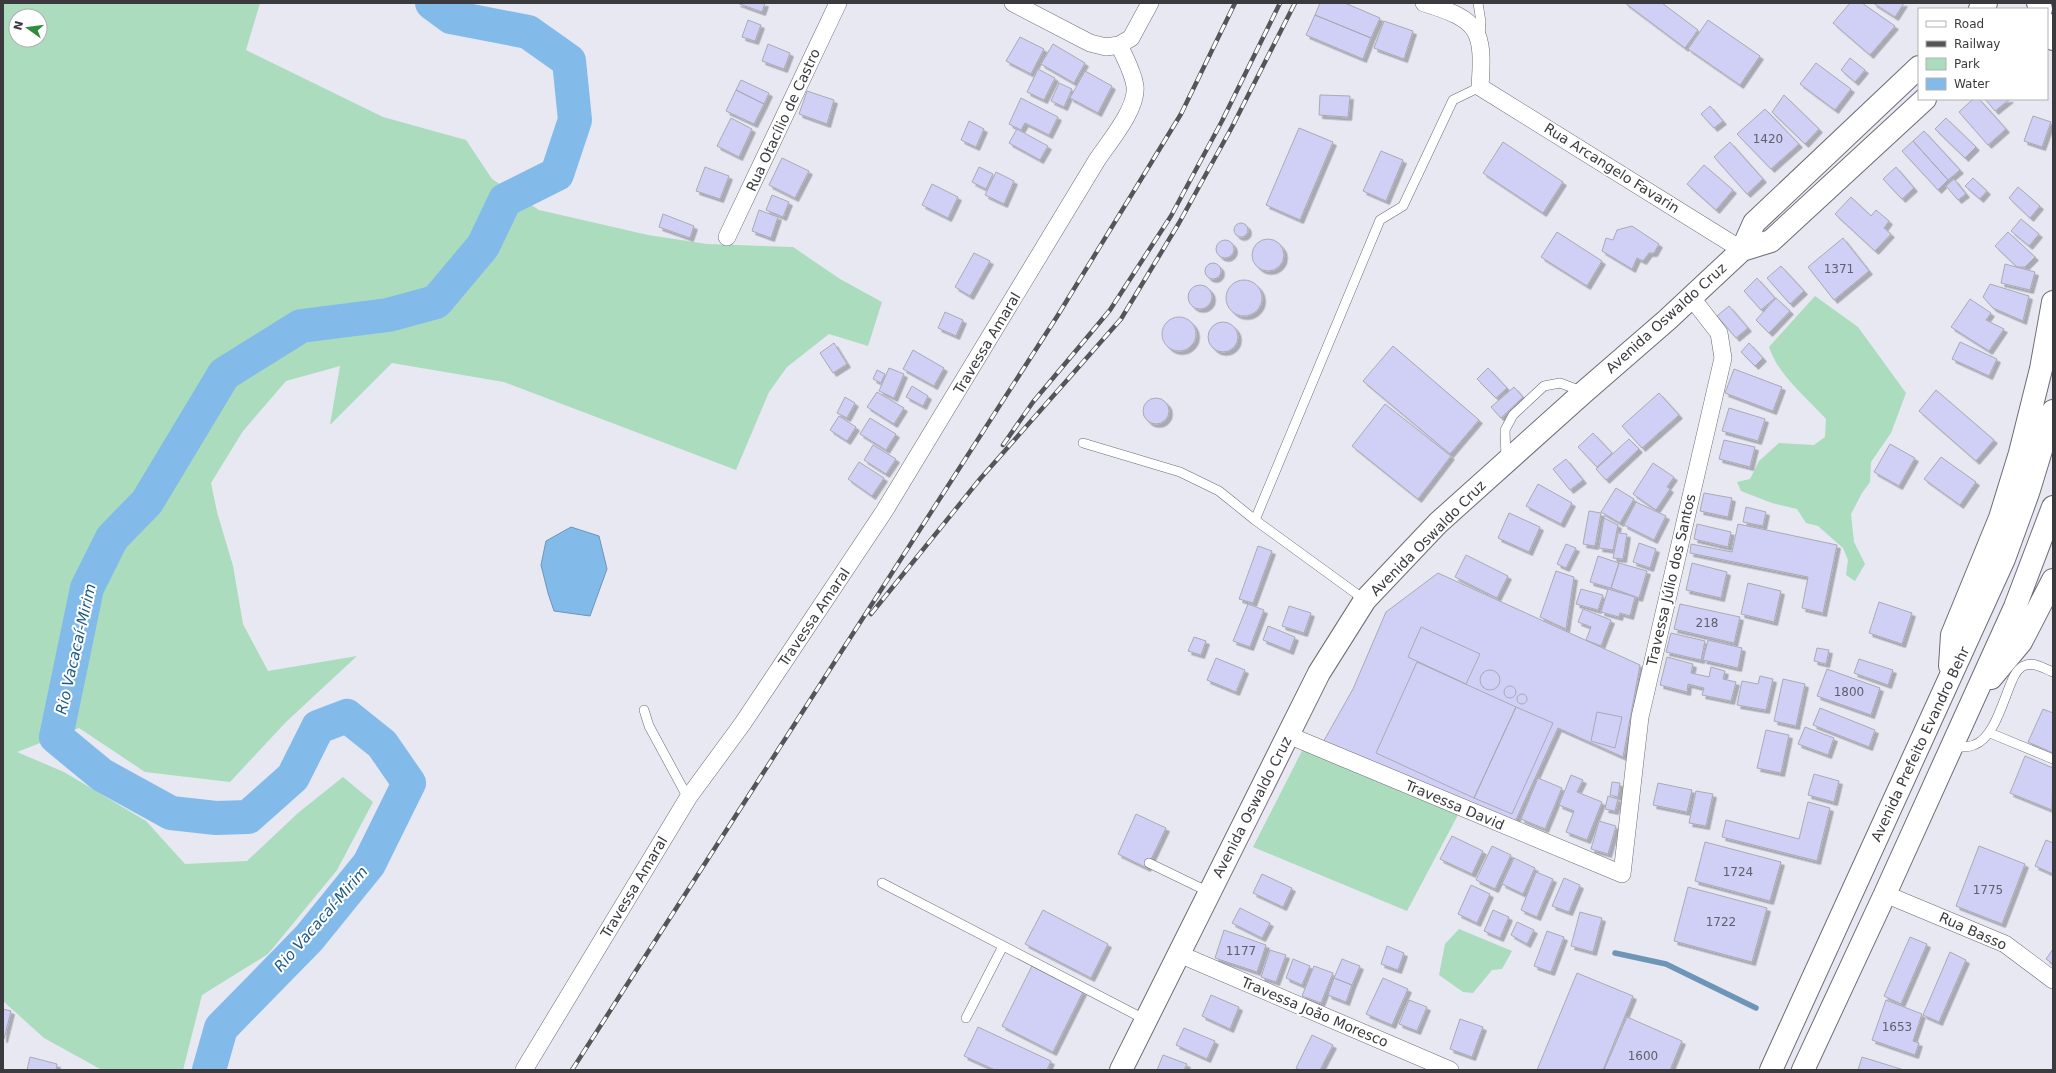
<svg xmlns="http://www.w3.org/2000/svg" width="2056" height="1073" font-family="'DejaVu Sans',sans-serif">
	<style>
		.green { fill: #aadcbd; fill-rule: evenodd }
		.water { fill: #82bbea; stroke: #6d95b7 }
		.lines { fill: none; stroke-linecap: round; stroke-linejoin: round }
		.stream { stroke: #6d95b7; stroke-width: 5.5 }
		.river { stroke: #82bbea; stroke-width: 34 }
		.building { fill: #d0cff6; stroke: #aaaab4; filter: url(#shadow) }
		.lane-casing { stroke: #6c6c74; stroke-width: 10 }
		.street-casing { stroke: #6c6c74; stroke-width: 18 }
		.secondary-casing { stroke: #6c6c74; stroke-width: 24 }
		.highway-casing { stroke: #6c6c74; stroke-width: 24 }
		.lane { stroke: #fff; stroke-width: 9 }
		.street { stroke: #fff; stroke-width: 17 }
		.secondary { stroke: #fff; stroke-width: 22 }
		.highway { stroke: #fff; stroke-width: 22 }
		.rail-casing { stroke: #545459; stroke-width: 4.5 }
		.rail { stroke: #fff; stroke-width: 3; stroke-dasharray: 9; stroke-linecap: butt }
		.labels { text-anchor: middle; stroke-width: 4; stroke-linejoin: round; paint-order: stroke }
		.number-label { font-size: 12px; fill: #60606d }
		.street-label { font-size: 14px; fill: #3b3b3f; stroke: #fff }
		.water-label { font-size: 15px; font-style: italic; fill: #1b5a86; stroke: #fff }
	</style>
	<defs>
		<filter id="shadow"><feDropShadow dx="3.5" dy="3.5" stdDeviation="0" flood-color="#0004"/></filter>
	</defs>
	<rect width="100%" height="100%" fill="#e7e8f2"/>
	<path class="green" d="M3,3H260L246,50L383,117L466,140L492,179L539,210L648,235L707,244L793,247L840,279L882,302L868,346L829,334L787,367L769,392L736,470L504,382L392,363L330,425L340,366L286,381L243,431L211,483L217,512L233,566L243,624L268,671L357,656L286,722L230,782L145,772L79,728L17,752L64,772L146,821L185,864L247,861L298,813L343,777L373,802L337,870L268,954L202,995L183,1070H102L44,1038L3,1001ZM16,16H40V40H16Z
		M1815,296L1858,327L1906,393L1891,433L1871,462L1870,482L1862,493L1851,514L1854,542L1865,564L1855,581L1846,575L1848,560L1843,548L1818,526L1806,523L1797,509L1772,503L1741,491L1737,482L1750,479L1759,461L1779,443L1814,445L1825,437L1826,419C1806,397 1778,375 1769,347Z
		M1303,749L1459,813L1407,911L1253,847Z
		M1459,929L1512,951L1502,969L1492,970L1473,993L1463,992L1439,975L1445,944Z"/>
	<path class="water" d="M571,527L599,536L607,569L590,616L554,611L548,593L541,565L546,541Z"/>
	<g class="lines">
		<path class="stream" d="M1615,953L1666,964L1756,1008"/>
		<path class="river" d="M209,1070L221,1028L309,938L369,864L409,783L382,744L347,716L318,727L293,777L248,817L216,818L171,813L102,775L56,737L87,588L112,538L147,502L224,374L301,326L388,315L436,302L483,246L505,200L557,174L575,120L569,61L528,32L451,17L432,3"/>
	</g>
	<path class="building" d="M737,3H765L762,12Z
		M1320,3H1345L1380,18L1371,38L1315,15Z
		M1625,3H1662L1698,30L1685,48Z
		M1850,3H1862L1895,26L1870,55L1833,23Z
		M1873,3H1904L1895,17Z
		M1315,15L1371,38L1363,59L1306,35Z
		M748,20L761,25L755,41L742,37Z
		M1708,20L1760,56L1740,85L1688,49Z
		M1384,21L1413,31L1404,59L1374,48Z
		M1020,37L1044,49L1031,74L1006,61Z
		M768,44L790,53L784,69L762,61Z
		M1053,44L1085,63L1074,83L1041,64Z
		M1850,58L1865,70L1855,82L1841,70Z
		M1816,63L1851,89L1835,110L1800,84Z
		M1038,69L1055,78L1044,100L1027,92Z
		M1085,71L1112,86L1098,113L1070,98Z
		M741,80L769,93L764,104L736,90Z
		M1059,83L1072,89L1064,107L1051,101Z
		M736,90L764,104L754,124L726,111Z
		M807,91L834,100L827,124L799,114Z
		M1320,95L1350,96L1348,117L1319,115Z
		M1784,95L1819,129L1805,144L1772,112Z
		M1021,98L1058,117L1049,135L1025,123L1021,130L1009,124Z
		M1973,99H1979L2006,129L1988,145L1959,112Z
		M1985,99H2010L1995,111Z
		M1710,106L1723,121L1714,128L1701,114Z
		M1765,109L1799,144L1771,169L1737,134Z
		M2033,116L2051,122L2042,147L2024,141Z
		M731,118L752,129L739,157L717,146Z
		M1946,118L1976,147L1965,158L1935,129Z
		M969,121L984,129L976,147L961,140Z
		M1299,128L1333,142L1300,220L1266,205Z
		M1017,129L1048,146L1040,160L1009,143Z
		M1924,131L1960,170L1948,180L1913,141Z
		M1913,141L1948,180L1938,190L1902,151Z
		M1503,142L1563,182L1543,213L1483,173Z
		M1730,142L1763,179L1747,194L1714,157Z
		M1381,151L1403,160L1386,201L1363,191Z
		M782,158L809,171L795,198L769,185Z
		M1704,165L1733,190L1716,210L1687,184Z
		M705,167L729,176L720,199L696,191Z
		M979,167L993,174L986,189L972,182Z
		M1896,167L1914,188L1902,199L1883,179Z
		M996,172L1014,181L1004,204L985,195Z
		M1973,178L1987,191L1980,199L1965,186Z
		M1954,179L1966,194L1958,200L1946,186Z
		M932,184L958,197L948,218L922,205Z
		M2018,187L2040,206L2030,218L2009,198Z
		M772,195L789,202L783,217L766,210Z
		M1851,197L1871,216L1876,210L1889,221L1884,228L1891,234L1875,251L1835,214Z
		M759,210L778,217L771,238L752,231Z
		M663,214L694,226L690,238L659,227Z
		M2021,219L2039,234L2029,246L2011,231Z
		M1234 230a7 7 0 1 1 14 0a7 7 0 1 1-14 0Z
		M1632,226L1659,244L1654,253H1649L1643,261L1637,258L1632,269L1602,251L1606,238L1613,240L1617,230Z
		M1557,232L1602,261L1587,286L1541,257Z
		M2008,232L2035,257L2025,267H2017L1995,246Z
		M1843,238L1869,271L1834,300L1808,267Z
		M1252 255a16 16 0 1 1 32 0a16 16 0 1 1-32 0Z
		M1216 249a9 9 0 1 1 18 0a9 9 0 1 1-18 0Z
		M974,253L990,261L970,296L955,287Z
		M1205 271a8 8 0 1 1 16 0a8 8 0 1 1-16 0Z
		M2005,264L2035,272L2030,290L2001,283Z
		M1781,266L1804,291L1790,304L1767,278Z
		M1757,278L1775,298L1761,310L1744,291Z
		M1226 298a18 18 0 1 1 36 0a18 18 0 1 1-36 0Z
		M1990,284L2029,296L2023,321L1993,308L1983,297Z
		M1188 297a12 12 0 1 1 24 0a12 12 0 1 1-24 0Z
		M1776,298L1790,311L1769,333L1756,320Z
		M1970,299L1991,313L1986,320L2004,329L1989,351L1951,327Z
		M1729,306L1748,328L1736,338L1717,316Z
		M945,312L963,320L956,336L938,328Z
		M1162 334a17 17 0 1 1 34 0a17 17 0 1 1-34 0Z
		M1208 337a15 15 0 1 1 30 0a15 15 0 1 1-30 0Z
		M1960,342L1997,359L1989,376L1952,359Z
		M834,343L847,364L833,373L820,353Z
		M1749,343L1763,358L1755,366L1741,352Z
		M1393,346L1479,420L1450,454L1363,381Z
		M913,350L944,368L934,386L903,369Z
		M889,368L904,374L894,398L879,391Z
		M1488,368L1507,388L1496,398L1477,379Z
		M1734,369L1782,387L1773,411L1725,393Z
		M877,370L885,374L881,383L873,379Z
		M912,386L928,396L923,406L906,397Z
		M1514,387L1523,397L1501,418L1491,407Z
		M1936,390L1994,440L1976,461L1919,411Z
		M877,392L904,408L894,424L867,407Z
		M1659,393L1679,415L1642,448L1622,426Z
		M845,397L855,403L847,418L837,413Z
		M1143 411a13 13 0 1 1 26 0a13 13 0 1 1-26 0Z
		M1385,404L1451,456L1418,499L1352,446Z
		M1729,408L1765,419L1758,441L1722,431Z
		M839,416L856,427L847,441L830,430Z
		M870,418L896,434L886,450L860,434Z
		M1593,433L1612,453L1597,467L1578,447Z
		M1629,439L1639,449L1606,480L1596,469Z
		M1724,440L1755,447L1750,467L1719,459Z
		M1890,444L1915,458L1899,486L1874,472Z
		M873,445L896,459L886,474L864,460Z
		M1941,457L1976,482L1960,505L1924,479Z
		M1566,459L1583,480L1570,490L1553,469Z
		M859,462L884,478L872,496L848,479Z
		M1653,463L1674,477L1667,487L1670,489L1656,510L1633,494Z
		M1538,484L1572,503L1561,524L1526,506Z
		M1616,488L1634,499L1620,523L1601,512Z
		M1704,493L1732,498L1728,517L1700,511Z
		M1636,502L1666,516L1654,540L1624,525Z
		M1746,507L1766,512L1763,526L1743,522Z
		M1589,511L1601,513L1595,546L1583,544Z
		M1509,513L1540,527L1529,552L1498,538Z
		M1604,518L1618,525L1613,550L1599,548Z
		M1697,524L1731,532L1728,547L1694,539Z
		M1738,524L1837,545L1823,613L1802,608L1808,577L1690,553L1691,544L1732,552Z
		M1618,533L1627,534L1623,559L1613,558Z
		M1639,543L1656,549L1650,568L1633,562Z
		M1566,544L1576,548L1566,568L1557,564Z
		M1258,546L1272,551L1253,603L1239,599Z
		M1466,555L1508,576L1497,598L1455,577Z
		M1598,556L1619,563L1611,588L1590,582Z
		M1619,563L1647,571L1639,598L1611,588Z
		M1692,563L1727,572L1721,598L1686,590Z
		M1556,571L1574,577L1566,629L1540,617Z
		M1438,573L1640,665L1623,757L1558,728L1514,824L1322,744L1353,689L1386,612Z
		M1748,583L1781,591L1774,622L1741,614Z
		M1581,589L1603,595L1598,610L1576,604Z
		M1608,589L1635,597L1630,616L1620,613L1619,617L1601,612Z
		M1879,602L1912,613L1902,644L1869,633Z
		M1248,604L1264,610L1250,647L1233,641Z
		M1680,604L1740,617L1734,643L1674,629Z
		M1289,606L1311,613L1304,633L1282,626Z
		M1583,609L1611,620L1601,646L1586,640L1591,627L1578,622Z
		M1268,626L1295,637L1290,651L1263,640Z
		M1421,627L1480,654L1466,684L1408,657Z
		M1671,633L1705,641L1701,660L1666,652Z
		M1194,637L1206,641L1201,655L1188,651Z
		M1708,640L1742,648L1738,668L1703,660Z
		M1817,648L1829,650L1826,664L1814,661Z
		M1667,657L1693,664L1691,673L1709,677L1711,667L1725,671L1723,679L1736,682L1731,701L1702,695L1704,688L1688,684L1687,692L1660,685Z
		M1216,658L1245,670L1236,692L1207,680Z
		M1859,659L1893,670L1888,685L1854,673Z
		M1417,662L1516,707L1474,798L1376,753Z
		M1827,669L1880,688L1871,715L1817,696Z
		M1480 680a10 10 0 1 1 20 0a10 10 0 1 1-20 0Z
		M1760,676L1773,679L1766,710L1737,705L1742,681L1758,684Z
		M1783,679L1805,684L1796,726L1774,721Z
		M1504 692a6 6 0 1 1 12 0a6 6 0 1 1-12 0Z
		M1517 699a5 5 0 1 1 10 0a5 5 0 1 1-10 0Z
		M1516,707L1553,723L1512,814L1474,798Z
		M1820,708L1875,730L1869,747L1813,725Z
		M2043,709L2053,713V753L2028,742Z
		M1597,712L1622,717L1615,748L1591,741Z
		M1805,727L1834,738L1828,755L1798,744Z
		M1766,730L1789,735L1781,773L1757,768Z
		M2025,756L2053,768L2052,810L2010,793Z
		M1814,774L1839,781L1834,802L1808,795Z
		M1571,775L1583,780L1577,792L1602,802L1587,840L1566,832L1574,811L1559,805Z
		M1538,778L1562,788L1545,829L1521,819Z
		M1612,782L1620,783L1618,797L1610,795Z
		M1658,783L1692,790L1687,812L1653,805Z
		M1696,791L1713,794L1706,826L1689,823Z
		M1608,796L1618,799L1615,811L1605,809Z
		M1808,802L1830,808L1817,861L1722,837L1726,820L1799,839Z
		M1136,814L1166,828L1147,868L1118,854Z
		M1599,821L1616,826L1608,854L1591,849Z
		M1452,836L1483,851L1472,874L1440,859Z
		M2046,840L2053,843V874L2035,866Z
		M1705,842L1781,862L1770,901L1695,881Z
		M1492,846L1511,855L1495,889L1476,880Z
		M1979,846L2025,864L2002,924L1956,906Z
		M1514,858L1535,868L1523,894L1502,884Z
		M1536,872L1553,879L1537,917L1521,910Z
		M1262,874L1292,888L1283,907L1253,893Z
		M1564,878L1580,885L1569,912L1552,906Z
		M1471,885L1490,894L1477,923L1458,914Z
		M1688,887L1767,908L1752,962L1674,941Z
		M1240,908L1270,923L1262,938L1232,923Z
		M1043,910L1108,944L1091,978L1025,944Z
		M1493,910L1509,917L1500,938L1484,931Z
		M1580,912L1602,918L1593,952L1571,946Z
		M1517,922L1534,930L1527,944L1511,935Z
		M1224,930L1266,945L1257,972L1215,958Z
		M1547,931L1564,937L1551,972L1534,966Z
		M1910,937L1927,944L1901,1004L1884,996Z
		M1387,946L1404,953L1398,970L1381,964Z
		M2053,949V964L2046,959Z
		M1270,950L1286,955L1276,982L1261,977Z
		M1950,952L1966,960L1939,1022L1923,1015Z
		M1293,959L1310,966L1302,985L1286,978Z
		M1342,959L1360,966L1352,985L1334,978Z
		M1032,966L1083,992L1053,1052L1002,1026Z
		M1314,966L1333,973L1321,1003L1302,996Z
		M1577,973L1633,996L1603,1070H1537Z
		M1334,978L1352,985L1346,1002L1328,995Z
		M1383,978L1408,989L1392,1025L1366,1014Z
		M1211,995L1239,1007L1230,1029L1202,1016Z
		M1409,1000L1427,1007L1417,1031L1399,1024Z
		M1886,1000L1922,1014L1913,1041L1919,1043L1915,1055L1872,1040Z
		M3,1009L11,1011L4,1039H3Z
		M1627,1017L1682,1041L1670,1070H1604Z
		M1460,1019L1483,1027L1472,1057L1450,1049Z
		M978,1027L1051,1061L1047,1070H995L964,1056Z
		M1184,1028L1215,1041L1207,1059L1176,1045Z
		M1312,1035L1333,1045L1320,1070H1300L1296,1068Z
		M1163,1055L1187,1064L1184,1070H1157Z
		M30,1057L57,1064L56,1070H27Z
		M1862,1057L1904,1070H1858Z"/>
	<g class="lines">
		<g class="lane-casing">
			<path id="lane" d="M1478,3L1481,22L1480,35
				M1083,443L1180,472L1219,491L1255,520
				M1506,459L1505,430L1513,415L1544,386L1560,383L1584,392
				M1365,600L1255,520L1380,220L1403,206L1453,100L1480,87
				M644,710L649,726L688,798
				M1990,733L2053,759
				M1953,746C1960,747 1967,748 1974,745C1994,738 2003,701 2011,683C2014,675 2018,667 2026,665C2035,662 2045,669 2053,672
				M1149,863L1209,892
				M882,883L1146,1020
				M966,1018L1003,946"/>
		</g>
		<g class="street-casing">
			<path id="street" d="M1013,3L1090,43L1106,47L1119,45L1131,38L1150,3
				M1424,3C1480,20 1484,30 1480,87L1742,250
				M727,237L838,3
				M1288,735L1622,874L1640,717L1723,358L1719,333L1691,297
				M1885,894L2005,944L2053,980
				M1179,954L1450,1070
				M524,1070L688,798L743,723L885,510L1097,160C1109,142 1138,108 1135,86C1133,72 1125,58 1119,45"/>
		</g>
		<g class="secondary-casing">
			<path id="secondary" d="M2038,3L2041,9
				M1980,9L1986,3
				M1742,250L1771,241L1925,99
				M1121,1070L1319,673L1365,600L1438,523L1584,392L1667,320L1742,250L1754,223L1919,67"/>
		</g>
		<g class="highway-casing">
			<path id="highway" d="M2047,24L2053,39
				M1950,666L1952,635L2000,518L2020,453L2041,369L2053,302
				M1991,678L2021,642L2053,580
				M1771,1070L2004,559L2028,493L2053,411
				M1803,1070L1885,894L2015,607L2053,507"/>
		</g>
		<use href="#lane" class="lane"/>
		<use href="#street" class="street"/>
		<use href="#secondary" class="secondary"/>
		<use href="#highway" class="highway"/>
		<g class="rail-casing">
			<path id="rail" d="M1003,445L1033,402L1110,310L1171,216L1222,121L1280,3
				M871,614L980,479L1121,319L1179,223L1232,127L1295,3
				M572,1070L1058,315L1181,114L1235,3"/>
		</g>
		<use href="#rail" class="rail"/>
	</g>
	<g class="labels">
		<g class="number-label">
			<text x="1768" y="143">1420</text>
			<text x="1839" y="273">1371</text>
			<text x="1707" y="627">218</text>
			<text x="1849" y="696">1800</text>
			<text x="1738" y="876">1724</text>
			<text x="1988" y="894">1775</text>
			<text x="1721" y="926">1722</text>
			<text x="1241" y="955">1177</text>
			<text x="1897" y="1031">1653</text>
			<text x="1643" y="1060">1600</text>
		</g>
		<g class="street-label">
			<text transform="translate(783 120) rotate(-65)" y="5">Rua Otacílio de Castro</text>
			<text transform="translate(1612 168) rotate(32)" y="5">Rua Arcangelo Favarin</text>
			<text transform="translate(1666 318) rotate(-42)" y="5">Avenida Oswaldo Cruz</text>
			<text transform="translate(987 343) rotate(-59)" y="5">Travessa Amaral</text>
			<text transform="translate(1428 538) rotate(-45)" y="5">Avenida Oswaldo Cruz</text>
			<text transform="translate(1671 580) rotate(-77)" y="5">Travessa Júlio dos Santos</text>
			<text transform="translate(814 617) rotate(-56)" y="5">Travessa Amaral</text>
			<text transform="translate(1920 744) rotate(-65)" y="5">Avenida Prefeito Evandro Behr</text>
			<text transform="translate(1455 805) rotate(23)" y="5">Travessa David</text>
			<text transform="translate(1252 807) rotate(-63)" y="5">Avenida Oswaldo Cruz</text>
			<text transform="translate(634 887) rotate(-59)" y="5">Travessa Amaral</text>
			<text transform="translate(1973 931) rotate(24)" y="5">Rua Basso</text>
			<text transform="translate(1315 1012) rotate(23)" y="5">Travessa João Moresco</text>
		</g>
		<g class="water-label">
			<text transform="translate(76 649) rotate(-77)" y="5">Rio Vacacaí-Mirim</text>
			<text transform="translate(321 919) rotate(-49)" y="5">Rio Vacacaí-Mirim</text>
		</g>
	</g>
	<rect width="2056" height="1073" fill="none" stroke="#3b3b3f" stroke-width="8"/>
	<rect x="1918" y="8" width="130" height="92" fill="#ffffff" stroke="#b1b1b2"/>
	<rect x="1926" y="21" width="20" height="6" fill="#ffffff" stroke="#b1b1b2"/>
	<text x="1954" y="28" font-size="12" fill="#3b3b3f">Road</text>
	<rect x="1926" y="41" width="20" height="6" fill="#545459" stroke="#b1b1b2"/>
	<text x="1954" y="48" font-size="12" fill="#3b3b3f">Railway</text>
	<rect x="1926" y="58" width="20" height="12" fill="#aadcbd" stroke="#b1b1b2"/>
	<text x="1954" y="68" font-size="12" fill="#3b3b3f">Park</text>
	<rect x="1926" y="78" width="20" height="12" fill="#82bbea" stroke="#b1b1b2"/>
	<text x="1954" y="88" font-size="12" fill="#3b3b3f">Water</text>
	<g transform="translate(28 28) rotate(284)"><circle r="19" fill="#ffffff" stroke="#b1b1b2"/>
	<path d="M0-3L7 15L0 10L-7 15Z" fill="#2e8c3e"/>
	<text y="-6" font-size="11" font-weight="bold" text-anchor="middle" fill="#3b3b3f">N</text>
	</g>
</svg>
